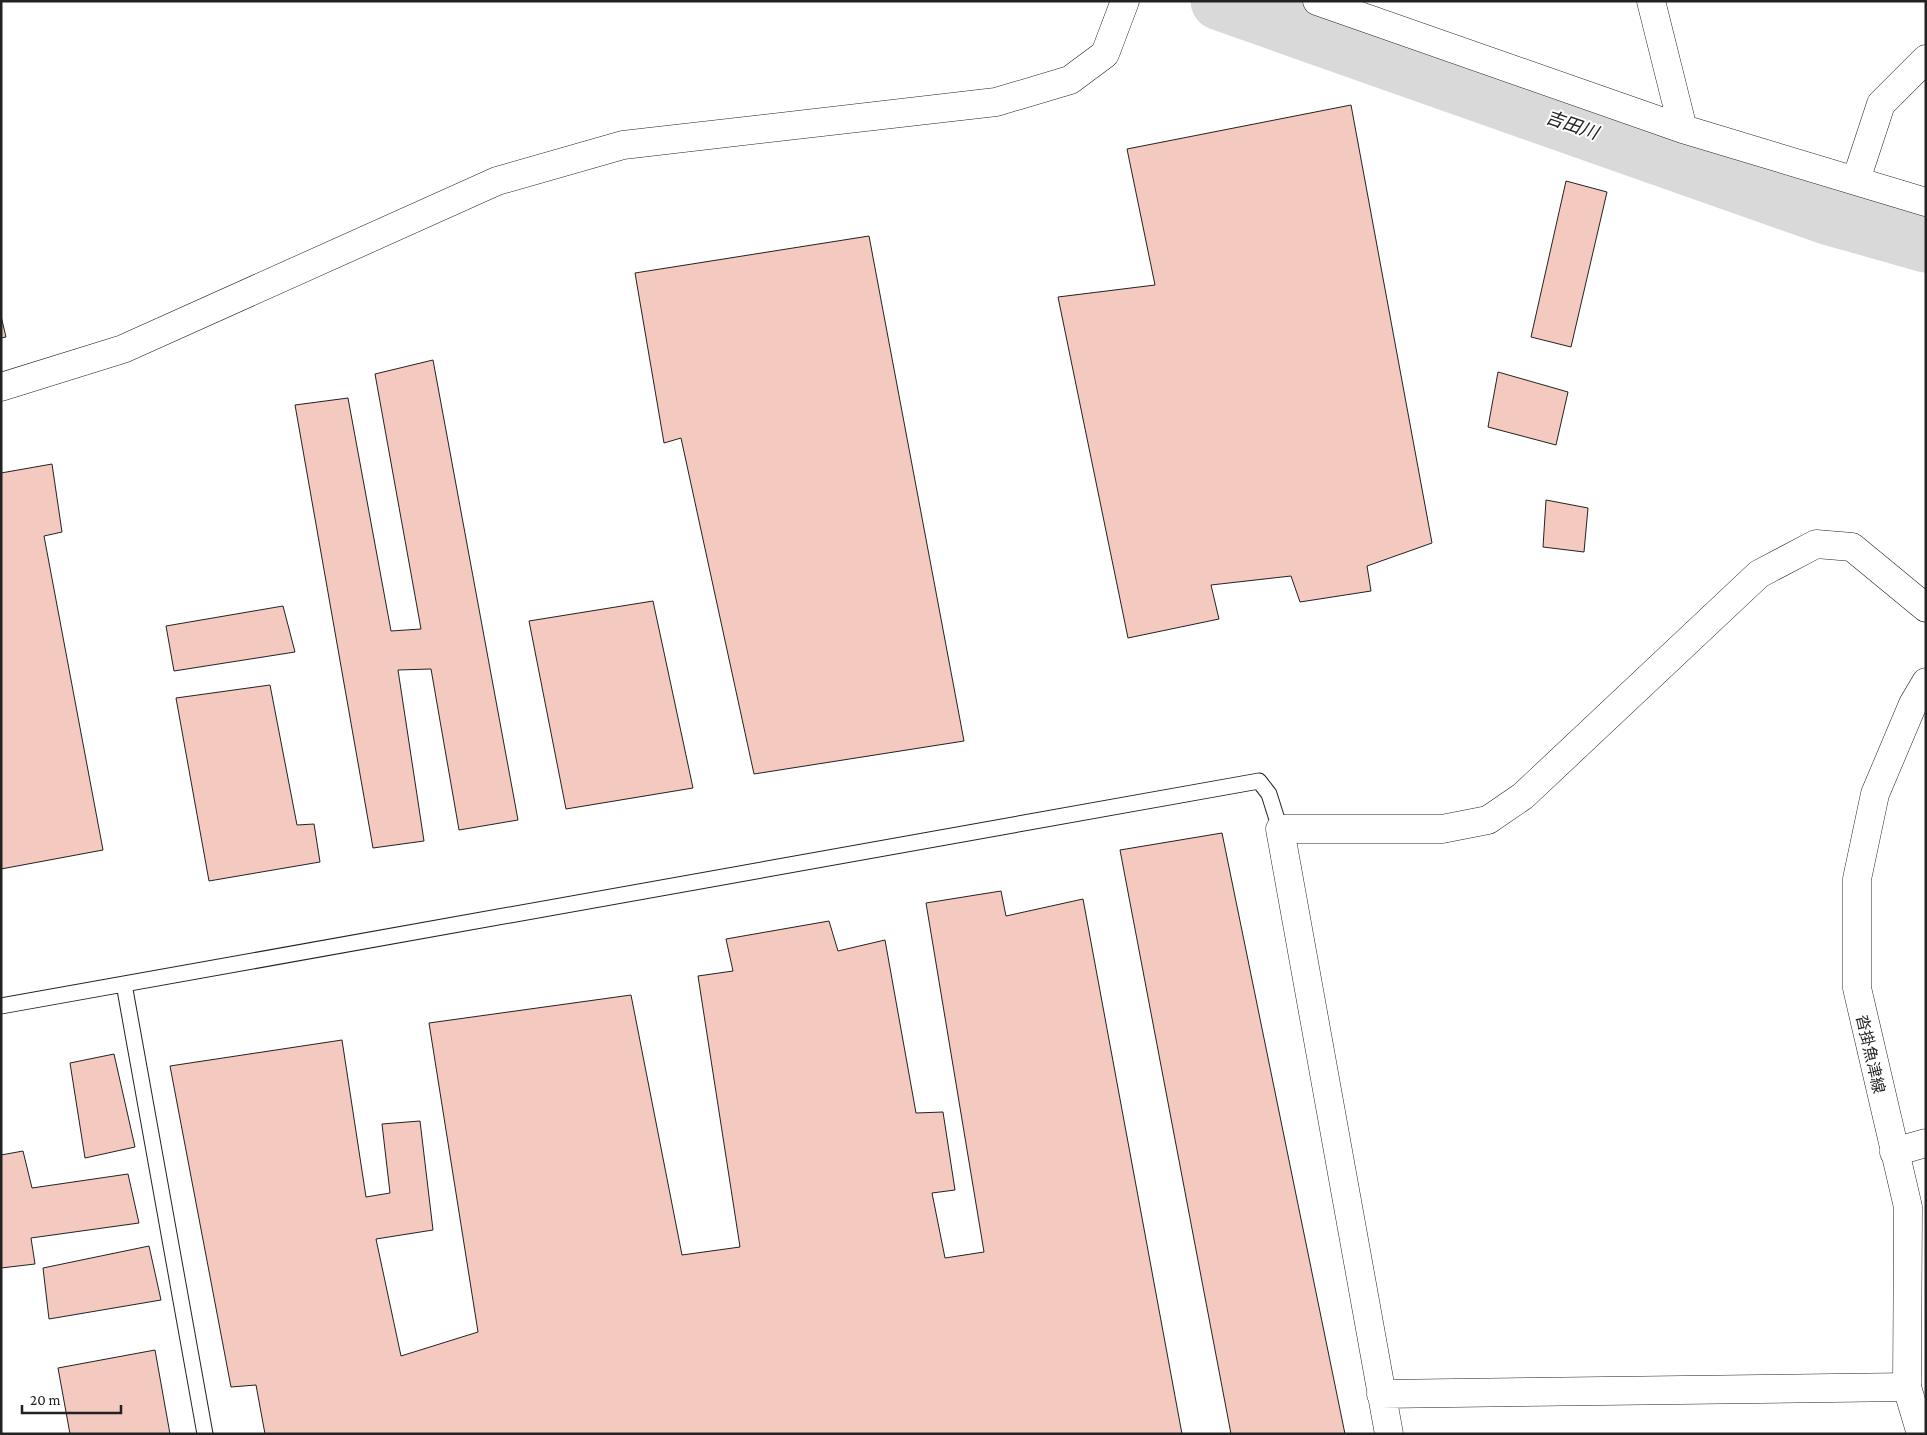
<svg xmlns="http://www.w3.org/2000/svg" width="1927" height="1435" font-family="'Crimson Pro','Noto Sans JP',serif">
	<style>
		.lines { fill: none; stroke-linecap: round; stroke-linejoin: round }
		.river { stroke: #d9d9d9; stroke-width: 59 }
		.building { fill: #f3c9c0; stroke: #222 }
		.service-casing { stroke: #222; stroke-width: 17 }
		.minor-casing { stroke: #222; stroke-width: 29 }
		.secondary-casing { stroke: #222; stroke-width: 29 }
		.service { stroke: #fff; stroke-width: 15 }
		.minor { stroke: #fff; stroke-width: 28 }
		.secondary { stroke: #fff; stroke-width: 28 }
		.labels { text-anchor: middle; stroke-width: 4; stroke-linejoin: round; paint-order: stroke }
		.street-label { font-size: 16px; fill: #222; stroke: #fff }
		.water-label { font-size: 18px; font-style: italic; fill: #222; stroke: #fff }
	</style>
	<rect width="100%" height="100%" fill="#fff"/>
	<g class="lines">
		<path class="river" d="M1220,1L1827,215L1926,243"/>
	</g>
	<path class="building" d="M1351,105L1432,543L1367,566L1371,591L1300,602L1291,576L1211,585L1219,619L1128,638L1058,297L1155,285L1127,149Z
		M1566,181L1607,192L1571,347L1531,337Z
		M869,236L964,741L754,774L681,438L664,443L635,273Z
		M1,316L6,337L1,338Z
		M433,360L518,820L459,830L431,669L398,670L424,841L373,848L295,405L348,398L391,631L421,629L375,374Z
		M1498,372L1568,392L1556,445L1488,427Z
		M52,464L62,532L44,536L103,850L1,869V473Z
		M1546,500L1588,508L1584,552L1543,547Z
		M653,601L693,788L566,809L529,621Z
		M283,606L295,652L174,671L166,626Z
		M270,685L297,825L314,824L320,862L209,881L176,698Z
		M1222,833L1345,1434H1231L1120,850Z
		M1001,891L1006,916L1083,899L1182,1434H265L256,1385L231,1387L170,1066L342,1040L366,1197L390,1193L382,1124L420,1121L433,1230L376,1239L401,1356L478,1332L429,1023L631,995L682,1255L740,1247L698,976L733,971L726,939L829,921L838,951L885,940L916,1113L943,1112L955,1190L932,1193L945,1258L984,1252L926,903Z
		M114,1054L135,1147L85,1158L70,1063Z
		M23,1151L32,1188L128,1174L139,1223L31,1238L35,1264L1,1268V1155Z
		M149,1246L161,1300L49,1319L43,1268Z
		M155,1350L170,1434H70L58,1368Z"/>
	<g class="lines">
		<g class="service-casing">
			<path id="service" d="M124,984L205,1434
				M1,1006L1259,781L1269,794L1280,829"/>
		</g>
		<g class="minor-casing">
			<path id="minor" d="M1317,1L1683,129L1926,202
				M1651,1L1683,129
				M1856,180L1881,104L1926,59
				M1,387L123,349L497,181L623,145L996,102L1070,80L1105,54L1125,1
				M1894,1152L1926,1143
				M1381,1394L1907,1387
				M1389,1434L1280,829H1442L1488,820L1523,796L1759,574L1816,544L1852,547L1926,608"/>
		</g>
		<g class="secondary-casing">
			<path id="secondary" d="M1921,1434L1907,1387L1908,1207L1857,988V879L1875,794L1913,704L1926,682"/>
		</g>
		<use href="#service" class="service"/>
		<use href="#minor" class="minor"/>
		<use href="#secondary" class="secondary"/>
	</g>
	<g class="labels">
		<g class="street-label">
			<text transform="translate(1871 1054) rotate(77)" y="6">沓掛魚津線</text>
		</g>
		<g class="water-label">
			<text transform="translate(1572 125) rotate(19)" y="6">吉田川</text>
		</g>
	</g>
	<rect width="1927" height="1435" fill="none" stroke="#222222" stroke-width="5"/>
	<path d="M22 1405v8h99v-8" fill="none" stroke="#222222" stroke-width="2.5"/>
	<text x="30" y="1405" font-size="15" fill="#222222" stroke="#ffffff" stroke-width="4" paint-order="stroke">20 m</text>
</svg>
